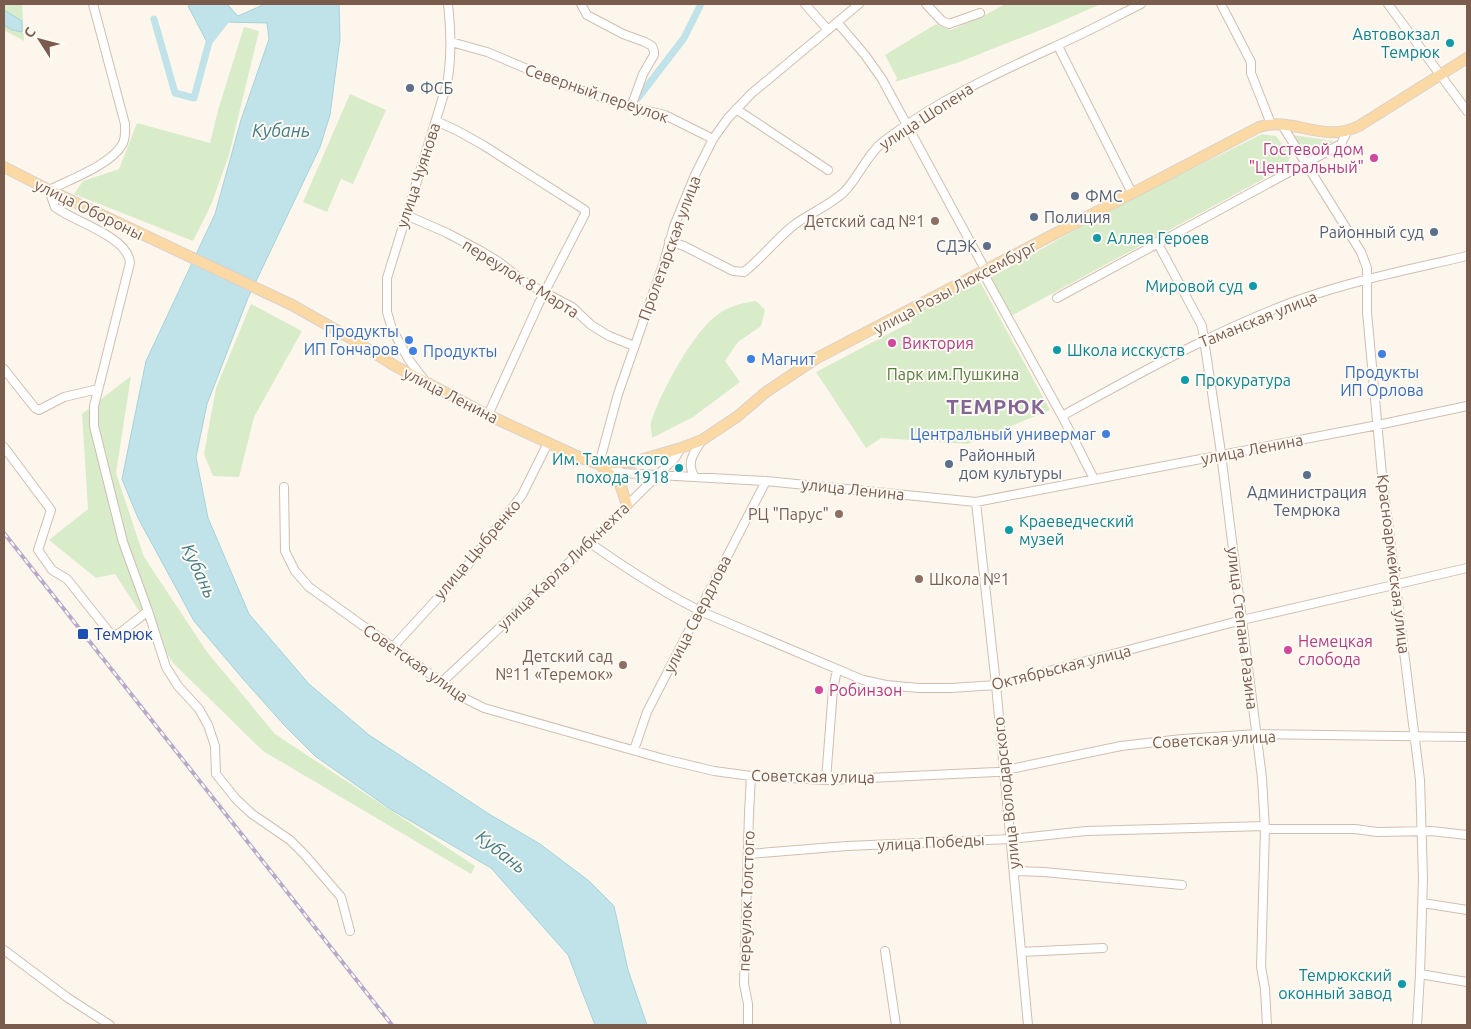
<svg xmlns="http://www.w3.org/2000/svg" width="1471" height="1029" font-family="Ubuntu,sans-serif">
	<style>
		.green { fill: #d8ecc9 }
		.water { fill: #bfe3e8; stroke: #a5d3da }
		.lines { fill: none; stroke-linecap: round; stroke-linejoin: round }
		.canal { stroke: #bfe3e8; stroke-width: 7 }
		.minor-casing { stroke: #d1beb0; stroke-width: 10 }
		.major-casing { stroke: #dad1cd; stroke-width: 12 }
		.minor { stroke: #fff; stroke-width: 8 }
		.major { stroke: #fbd9a5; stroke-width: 10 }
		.rail-casing { stroke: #b9a8c9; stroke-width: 4 }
		.rail { stroke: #fffaf3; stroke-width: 2; stroke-dasharray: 5.5; stroke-linecap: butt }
		.culture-dot { fill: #0f9aa8; stroke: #fffaf3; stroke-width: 2 }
		.service-dot { fill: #5c6f8a; stroke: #fffaf3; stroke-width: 2 }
		.hotel-dot { fill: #d1479c; stroke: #fffaf3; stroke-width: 2 }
		.education-dot { fill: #8d6e63; stroke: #fffaf3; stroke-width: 2 }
		.shop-dot { fill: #3f7fe0; stroke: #fffaf3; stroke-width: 2 }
		.transit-dot { fill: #1a4fb4; stroke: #fffaf3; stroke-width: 2 }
		.labels { text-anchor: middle; stroke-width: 4; stroke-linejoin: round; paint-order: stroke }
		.culture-label { font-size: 16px; fill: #0d838f; stroke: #fffaf3; text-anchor: end }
		.service-label { font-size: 16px; fill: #4e5e75; stroke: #fffaf3; text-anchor: start }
		.street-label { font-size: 16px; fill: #7a5c4d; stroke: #fffaf3 }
		.hotel-label { font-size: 16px; fill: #b23c85; stroke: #fffaf3; text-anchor: start }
		.education-label { font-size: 16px; fill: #785e54; stroke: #fffaf3; text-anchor: end }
		.shop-label { font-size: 16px; fill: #366cbe; stroke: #fffaf3; text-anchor: end }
		.park-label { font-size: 16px; fill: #537a41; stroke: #fffaf3 }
		.transit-label { font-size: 16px; fill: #164399; stroke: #fffaf3; text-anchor: start }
		.water-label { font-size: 18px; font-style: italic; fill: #437c86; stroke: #fffaf3 }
		.district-label { font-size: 21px; font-weight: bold; letter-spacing: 1px; fill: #846695; stroke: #fffaf3 }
	</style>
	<rect width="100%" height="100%" fill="#fdf6ec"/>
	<path class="green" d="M4,4H22L24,41L4,30Z
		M1005,4H1101L1053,25L957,63L895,82L897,78L885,55L936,24L951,30L989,13Z
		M244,27L259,31L229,155L211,205L193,241L74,194L83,181L119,169L137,123L210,143L219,107Z
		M350,94L386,110L353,184L341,179L327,212L303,202Z
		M1262,134L1276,136L1290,155L1287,166L1011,316L990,278L1125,202Z
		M1293,135L1334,141C1317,151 1302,155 1293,135Z
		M979,280L1050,410L968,444L881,438L866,448L816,372L909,323L906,318Z
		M756,301L765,310L761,326L738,342L725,361L740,382L693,417L652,438C652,433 650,427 651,423C659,395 694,331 717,315C729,306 741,303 756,301Z
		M251,304L302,331L254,417L239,477L213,476L204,454L216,388Z
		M131,376L116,473L144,557L207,652L275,734L475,866L471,874L263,751L173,663L115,574L96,578L49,540L88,509L82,414Z"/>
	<path class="water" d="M191,4H227L238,16L265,4H339L340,39L330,115L320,147L248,298L207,404L196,457L208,518L249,614L309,684L369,735L489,814L540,844L589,881L614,906L628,970L647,1025H595L568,955L491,868L390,809L315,756L285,726L243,679L194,621L138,518L122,479L146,361L215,214L241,120L269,39L267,23L224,22L208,44L188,6Z
		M4,10L22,21V32L12,30L4,25Z"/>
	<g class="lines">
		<path class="canal" d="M154,19L175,93L194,98L209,42L226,20
			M638,98L684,38L701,4"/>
		<g class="minor-casing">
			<path id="minor" d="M93,4L125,124C125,130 126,136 123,143C113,164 69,180 49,190L55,207C74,222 128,236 130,263L94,406V426L123,542L148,611L166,667L178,686L199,709L208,725L215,746L216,774L236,799L252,814L290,840L305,855L341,897L350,931
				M581,4L587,15L623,34L645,42L652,46L654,51V55L643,74L631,107
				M805,4L828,30
				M859,4L752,93L728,118L713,139L695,175L674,226L664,262L618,394L599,464L623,473L766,481L976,502L1378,425L1467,406
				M926,4L942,21L949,24L980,13
				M1221,4L1251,62V73L1271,124
				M1388,4L1467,111
				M837,22L865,55L882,79L986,271
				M451,42L487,52L568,86L631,107L665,115L713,139
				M1058,46L1132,193
				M736,109L828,170
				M436,121L456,130L483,145L585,210V214L539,303L488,415
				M1282,125L1361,252L1367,268V312L1382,475L1420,780L1423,878L1420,974L1417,1025
				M406,215L447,233L481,251L499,262L523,281L572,307L591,325L609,336L634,346
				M669,241L684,246L733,271L744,272C762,258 776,239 794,225C810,213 829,206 844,192C859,177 867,154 884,141C938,100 995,74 1056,46C1085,33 1113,18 1141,4
				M1157,242L1202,326L1220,446L1262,778L1265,829L1261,967L1265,989L1267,1025
				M986,278L1062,416L1094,479
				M1057,298L1341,144L1347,132
				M4,369L35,408L39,410L64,397L98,389
				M425,381L409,360L392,329L387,312V278L447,84C452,57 451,31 448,4
				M1062,416C1140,373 1218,329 1301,299C1355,280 1412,269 1467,256
				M4,447L51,510L38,550L52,570L67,579L110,633L115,635L120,633L148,611
				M694,476C686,462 694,453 702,440
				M284,487L285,551L295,571L309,587L462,697L484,708L664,759L714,771L751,776L826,780L996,772L1121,746L1182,739L1257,734L1467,737
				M976,502L996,685L1028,1025
				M590,543C627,569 666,595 707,614L863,680L886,685L919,688H951L996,685L1242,620L1467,568
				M393,647L467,566L522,495L548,443
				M442,682L579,553L675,458L681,448
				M634,750L647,712L766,481
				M826,780L833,689L837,670
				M1265,829H1355L1377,832L1431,831L1467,835
				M748,854L847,846L1011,839L1086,831L1265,826
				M1014,871L1044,872L1182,885
				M1423,903L1467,910
				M4,950L68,998L110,1025
				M885,951L896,1025
				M1021,952L1103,948
				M1420,974L1467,982
				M748,1025V1004L744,984L749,813L751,776"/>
		</g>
		<g class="major-casing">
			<path id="major" d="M4,167L49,190L292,305L352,339L395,366L488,415L581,458L599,464L633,462L681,448L702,440L738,416L766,392L817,358L1259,127C1293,116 1323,144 1359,126L1467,58
				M599,464L620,484L627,505"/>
		</g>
		<use href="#minor" class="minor"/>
		<use href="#major" class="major"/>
		<g class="rail-casing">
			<path id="rail" d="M4,533L392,1025"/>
		</g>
		<use href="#rail" class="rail"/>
	</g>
	<g class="culture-dot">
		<circle cx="1450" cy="43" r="5"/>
		<circle cx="1097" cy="238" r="5"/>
		<circle cx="1253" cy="286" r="5"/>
		<circle cx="1057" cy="350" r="5"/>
		<circle cx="1185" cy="380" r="5"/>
		<circle cx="679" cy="468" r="5"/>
		<circle cx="1009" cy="530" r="5"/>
		<circle cx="1402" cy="984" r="5"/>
	</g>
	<g class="service-dot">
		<circle cx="410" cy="88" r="5"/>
		<circle cx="1075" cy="196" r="5"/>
		<circle cx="1034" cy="217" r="5"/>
		<circle cx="1434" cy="232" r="5"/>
		<circle cx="987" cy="246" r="5"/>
		<circle cx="949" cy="464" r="5"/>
		<circle cx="1307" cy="475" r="5"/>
	</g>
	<g class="hotel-dot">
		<circle cx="1374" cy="158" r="5"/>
		<circle cx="892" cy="343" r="5"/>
		<circle cx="1288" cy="650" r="5"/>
		<circle cx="819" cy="690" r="5"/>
	</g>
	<g class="education-dot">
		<circle cx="935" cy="221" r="5"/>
		<circle cx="839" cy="514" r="5"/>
		<circle cx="919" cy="579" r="5"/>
		<circle cx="623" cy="665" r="5"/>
	</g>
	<g class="shop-dot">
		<circle cx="409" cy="340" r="5"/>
		<circle cx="413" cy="351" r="5"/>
		<circle cx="1382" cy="354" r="5"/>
		<circle cx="751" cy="359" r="5"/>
		<circle cx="1106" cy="434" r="5"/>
	</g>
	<rect class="transit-dot" x="77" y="628" width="12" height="12" rx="2.5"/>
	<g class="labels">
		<g class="culture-label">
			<text x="1440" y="40">Автовокзал<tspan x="1440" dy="18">Темрюк</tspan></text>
			<text x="1107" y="244" text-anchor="start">Аллея Героев</text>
			<text x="1243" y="292">Мировой суд</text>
			<text x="1067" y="356" text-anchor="start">Школа исскуств</text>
			<text x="1195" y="386" text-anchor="start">Прокуратура</text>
			<text x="669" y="465">Им. Таманского<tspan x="669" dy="18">похода 1918</tspan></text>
			<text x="1019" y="527" text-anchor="start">Краеведческий<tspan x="1019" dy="18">музей</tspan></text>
			<text x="1392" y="981">Темрюкский<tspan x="1392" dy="18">оконный завод</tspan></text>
		</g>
		<g class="service-label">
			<text x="420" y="94">ФСБ</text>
			<text x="1085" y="202">ФМС</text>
			<text x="1044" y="223">Полиция</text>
			<text x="1424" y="238" text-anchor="end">Районный суд</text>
			<text x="977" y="252" text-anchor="end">СДЭК</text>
			<text x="959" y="461">Районный<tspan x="959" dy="18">дом культуры</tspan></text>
			<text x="1307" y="498" text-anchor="middle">Администрация<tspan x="1307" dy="18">Темрюка</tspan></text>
		</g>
		<g class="street-label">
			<text transform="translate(597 93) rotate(19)" y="6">Северный переулок</text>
			<text transform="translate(926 116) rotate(-33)" y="6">улица Шопена</text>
			<text transform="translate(418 175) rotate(-72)" y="6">улица Чуянова</text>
			<text transform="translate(89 209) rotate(26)" y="6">улица Обороны</text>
			<text transform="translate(669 248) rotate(-70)" y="6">Пролетарская улица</text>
			<text transform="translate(521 278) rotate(32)" y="6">переулок 8 Марта</text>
			<text transform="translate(955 287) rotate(-28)" y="6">улица Розы Люксембург</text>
			<text transform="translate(1258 319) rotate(-22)" y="6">Таманская улица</text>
			<text transform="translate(451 395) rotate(27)" y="6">улица Ленина</text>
			<text transform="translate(1252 449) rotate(-11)" y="6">улица Ленина</text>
			<text transform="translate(853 489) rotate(6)" y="6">улица Ленина</text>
			<text transform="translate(477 549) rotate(-50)" y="6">улица Цыбренко</text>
			<text transform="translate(1394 564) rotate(83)" y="6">Красноармейская улица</text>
			<text transform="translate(563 566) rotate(-44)" y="6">улица Карла Либкнехта</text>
			<text transform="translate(697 614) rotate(-63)" y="6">улица Свердлова</text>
			<text transform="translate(1243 628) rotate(83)" y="6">улица Степана Разина</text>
			<text transform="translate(416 663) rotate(35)" y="6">Советская улица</text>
			<text transform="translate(1061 667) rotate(-14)" y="6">Октябрьская улица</text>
			<text transform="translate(1214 739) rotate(-3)" y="6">Советская улица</text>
			<text transform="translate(813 776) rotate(1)" y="6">Советская улица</text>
			<text transform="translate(1006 793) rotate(-96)" y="6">улица Володарского</text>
			<text transform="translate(931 842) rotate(-3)" y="6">улица Победы</text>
			<text transform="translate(746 901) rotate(-88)" y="6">переулок Толстого</text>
		</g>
		<g class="hotel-label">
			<text x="1364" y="155" text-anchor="end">Гостевой дом<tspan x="1364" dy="18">"Центральный"</tspan></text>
			<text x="902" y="349">Виктория</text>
			<text x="1298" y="647">Немецкая<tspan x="1298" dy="18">слобода</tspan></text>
			<text x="829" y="696">Робинзон</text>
		</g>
		<g class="education-label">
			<text x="925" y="227">Детский сад №1</text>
			<text x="829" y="520">РЦ "Парус"</text>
			<text x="929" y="585" text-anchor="start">Школа №1</text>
			<text x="613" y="662">Детский сад<tspan x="613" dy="18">№11 «Теремок»</tspan></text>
		</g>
		<g class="shop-label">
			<text x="399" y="337">Продукты<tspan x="399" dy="18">ИП Гончаров</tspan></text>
			<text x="423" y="357" text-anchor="start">Продукты</text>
			<text x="761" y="365" text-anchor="start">Магнит</text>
			<text x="1382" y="378" text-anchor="middle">Продукты<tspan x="1382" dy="18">ИП Орлова</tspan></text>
			<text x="1096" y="440">Центральный универмаг</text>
		</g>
		<g class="park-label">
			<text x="953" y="380">Парк им.Пушкина</text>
		</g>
		<g class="transit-label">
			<text x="94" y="640">Темрюк</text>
		</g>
		<g class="water-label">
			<text x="281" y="137">Кубань</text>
			<text transform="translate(199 571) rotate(65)" y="6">Кубань</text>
			<text transform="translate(501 852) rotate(38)" y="6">Кубань</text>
		</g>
		<g class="district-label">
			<text x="996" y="414">ТЕМРЮК</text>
		</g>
	</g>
	<rect width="1471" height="1029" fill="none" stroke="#7a5c4d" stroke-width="10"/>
	<g transform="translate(40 40) rotate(306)" stroke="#fffaf3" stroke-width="4" paint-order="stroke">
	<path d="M0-4L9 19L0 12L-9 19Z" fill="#7a5c4d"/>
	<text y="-8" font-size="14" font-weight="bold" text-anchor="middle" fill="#7a5c4d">С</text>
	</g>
</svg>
